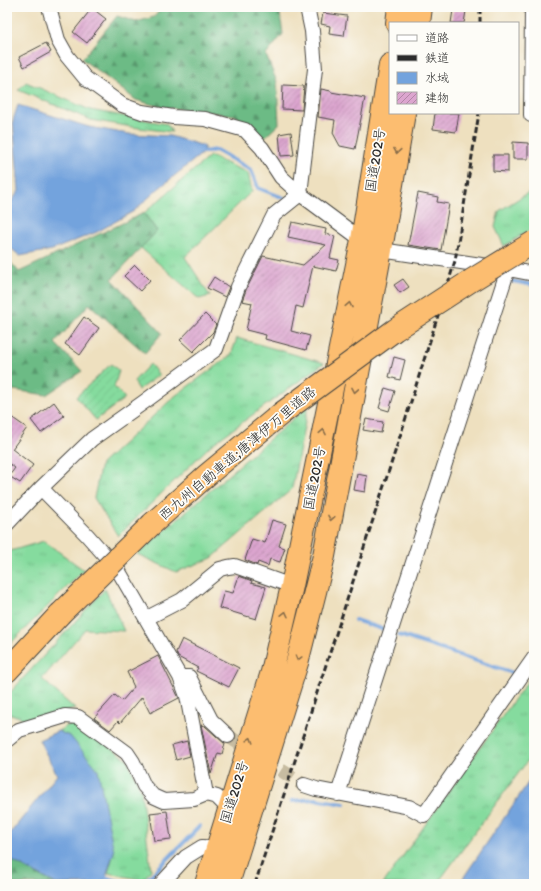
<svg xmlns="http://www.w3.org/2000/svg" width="541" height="891" font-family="Itim,'Klee One',sans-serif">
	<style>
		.grass { fill: url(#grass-tufts); stroke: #588364 }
		.forest { fill: url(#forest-firs); stroke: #4c7358 }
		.garden { fill: url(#garden-furrows); stroke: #588364 }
		.water { fill: #73a3dd; stroke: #4f6784 }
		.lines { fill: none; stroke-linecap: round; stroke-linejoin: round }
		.stream { stroke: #73a3dd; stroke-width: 4 }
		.building { fill: url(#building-hatch) }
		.street-tunnel { stroke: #c7bca1; stroke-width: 14; stroke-dasharray: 14 7; stroke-linecap: butt }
		.street-casing { stroke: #484641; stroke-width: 16 }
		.highway-casing { stroke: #484641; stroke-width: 24 }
		.street { stroke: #fff; stroke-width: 14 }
		.highway { stroke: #fcbd6f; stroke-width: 22 }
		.rail { stroke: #2b2b2b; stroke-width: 3; stroke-dasharray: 6 3; stroke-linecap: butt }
		.highway-bridge-casing { stroke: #484641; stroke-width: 24; stroke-linecap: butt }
		.highway-bridge { stroke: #fcbd6f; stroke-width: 22 }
		.oneway { stroke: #896d4a }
		.labels { text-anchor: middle; stroke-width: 3.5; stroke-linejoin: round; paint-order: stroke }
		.street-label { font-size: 14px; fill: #2b2b2b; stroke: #fdfcf7 }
	</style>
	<defs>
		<pattern id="grass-tufts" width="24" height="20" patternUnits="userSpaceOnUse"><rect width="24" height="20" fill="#85db9e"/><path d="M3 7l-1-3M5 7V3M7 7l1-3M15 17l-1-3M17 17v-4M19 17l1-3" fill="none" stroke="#73bc88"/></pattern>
		<pattern id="forest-firs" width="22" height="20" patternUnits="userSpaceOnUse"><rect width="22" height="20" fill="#6cbb85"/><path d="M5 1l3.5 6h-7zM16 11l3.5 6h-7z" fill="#59986d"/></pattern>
		<pattern id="garden-furrows" width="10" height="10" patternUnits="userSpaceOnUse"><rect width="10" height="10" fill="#85db9e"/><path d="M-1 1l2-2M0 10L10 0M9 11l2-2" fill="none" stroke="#73bc88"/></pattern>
		<pattern id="building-hatch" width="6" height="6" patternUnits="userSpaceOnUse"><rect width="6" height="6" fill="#dca5cf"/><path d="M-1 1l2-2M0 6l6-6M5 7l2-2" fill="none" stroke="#b387a8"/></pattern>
	</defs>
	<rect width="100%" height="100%" fill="#fdfcf7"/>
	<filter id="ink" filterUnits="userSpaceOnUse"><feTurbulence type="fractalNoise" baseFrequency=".025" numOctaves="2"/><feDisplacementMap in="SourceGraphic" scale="8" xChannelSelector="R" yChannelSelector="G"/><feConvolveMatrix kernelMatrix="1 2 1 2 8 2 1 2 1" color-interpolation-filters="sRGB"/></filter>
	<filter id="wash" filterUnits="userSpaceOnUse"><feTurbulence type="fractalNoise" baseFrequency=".012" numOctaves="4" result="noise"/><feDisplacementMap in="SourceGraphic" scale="16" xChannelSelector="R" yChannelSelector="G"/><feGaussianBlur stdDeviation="0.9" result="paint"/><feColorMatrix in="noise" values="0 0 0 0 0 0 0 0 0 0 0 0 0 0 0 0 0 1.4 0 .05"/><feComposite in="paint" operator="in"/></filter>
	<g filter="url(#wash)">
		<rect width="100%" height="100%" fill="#eee0bf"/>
		<path class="grass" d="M26,82L90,110L167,124L172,132L132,127L91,120L18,90Z
			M210,156L248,173L252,191L185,257L210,296L199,299L141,248L157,231L144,213Z
			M534,189V228L504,246L495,227L499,211Z
			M237,338L324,363L211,445L118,536L94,498L101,464L175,396L231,355Z
			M308,406L292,489L212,558L176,572L137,554Z
			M44,541L84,570L7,647V552Z
			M105,589L124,631L85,629L42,679L75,709L29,720L7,713V696Z
			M534,672V752L437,884H383Z
			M74,722L127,759L141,791L151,870L143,880L108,873L114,852L71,737L58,731Z"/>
		<path class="forest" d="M163,7H279L283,34L266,55L277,82L279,124L264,138L234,115L161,107L136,100L82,59L117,16L136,22L154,17Z
			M144,213L157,231L112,279L162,333L145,353L89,304L55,343L82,371L46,395L7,389V258L19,272Z
			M7,858L56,884H7Z"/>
		<path class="garden" d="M111,364L119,371L114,387L125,398L96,420L76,397Z
			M150,364L159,375L138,390L134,381Z"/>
		<path class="water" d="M18,105L89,127L129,134L170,136L204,146V152L158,189L134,211L97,232L52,250L20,256L7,245V207L19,191L13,120Z
			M58,731L71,737L98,770L114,852L104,883L101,884H56L7,858V837L57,775L39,740Z
			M534,774V884H459Z"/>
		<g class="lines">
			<path class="stream" d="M204,152L216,150L251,170L258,188L284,198
				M512,281L534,285
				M355,620L385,630
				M399,635L516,674L513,677
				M292,801L315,799L344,804
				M101,876L128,884
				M141,884L144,883L200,826"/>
		</g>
		<g id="blocks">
			<path class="building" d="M92,8L106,19L87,43L73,32Z
				M453,10L466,11L464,23H451Z
				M323,13L347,16L344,36L329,34L330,26L321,24Z
				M46,43L51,52L24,67L19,57Z
				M283,85L304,86L302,110L282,109Z
				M321,89L331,91V92L365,98L355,149L340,146L333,133L335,120L318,117Z
				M435,113H459L456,132L433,129Z
				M291,132L294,155L281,156L279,134Z
				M513,142L528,143V159H513Z
				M493,155H508V172L493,171Z
				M418,193L438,197L437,202L449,204L441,250L408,245Z
				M292,222L326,229L325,234L335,236L330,258L339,260L336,271L313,266L303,308L296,306L291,331L310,336L306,350L265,339L266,335L246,330L252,303L242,301L246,290L263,256L303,265L326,245L288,237Z
				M135,265L150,280L140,291L124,276Z
				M214,277L229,287L225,297L207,288Z
				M403,279L409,287L400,293L394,285Z
				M205,314L216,325L213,332L193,352L180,340Z
				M84,317L99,328L80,355L65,344Z
				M394,357L405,360L400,380L389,377Z
				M385,388L395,391L389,411L379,408Z
				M54,402L64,416L41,433L31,420Z
				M7,414L27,428L12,449L33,465L20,483L9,476L15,468L7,462Z
				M366,419L383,422L381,433L363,430Z
				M357,474L367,476L365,492L354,490Z
				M272,520L286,524L279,546L285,548L280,562L270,559L268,566L258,562L257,565L245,560L252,539L265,543Z
				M239,576L252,581L251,583L266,587L256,619L219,608L224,591L233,593Z
				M182,639L239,668L229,687L196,671L198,668L178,657L176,652Z
				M158,656L179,698L150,713L142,697L120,723L118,721L110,730L94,718L115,695L122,701L134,687L127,672Z
				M201,725L205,726L225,744L222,754L218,753L211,774Z
				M187,741L190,756L176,760L172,745Z
				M167,811L171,839L154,841L150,813Z"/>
		</g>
	</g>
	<g filter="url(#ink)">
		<use href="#blocks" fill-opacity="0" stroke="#484641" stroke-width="1"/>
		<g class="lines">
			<path class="street-tunnel" d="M228,736L304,785"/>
			<g class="street-casing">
				<path id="street" d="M49,7L58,40L67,56L85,78L122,105L142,112L173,117L205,119L245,130L262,148L281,177L300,194L362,240L381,250L508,269L534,274
					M531,115L532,7
					M41,488L87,535L118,570L180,677L187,696L206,794
					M7,524L41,488L92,439L144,402L216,349L238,287L274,215L300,194L315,69L312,31L307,7
					M147,618L182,600L220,569L228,567L235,566L292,586
					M180,677H189L211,720L228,736
					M7,740L19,730L65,716L78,717L127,753L133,762L144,786L153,796L164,801L194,799L206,794L217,797L229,809L235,810
					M304,785L316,789L409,807L424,815L534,658
					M338,794L508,269
					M161,884L186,857L202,847L217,848"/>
			</g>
			<g class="highway-casing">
				<path id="highway" d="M397,23L399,7
					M419,23L421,7
					M152,524L207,475L282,413
					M7,671L60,614
					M206,884L272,672L292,586L362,240L390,65
					M228,884L297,663L324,556L381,250L404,113"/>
			</g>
			<use href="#street" class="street"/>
			<use href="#highway" class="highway"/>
			<path class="rail" d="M480,23V7
				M255,884L403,427L455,261L479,113"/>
			<g class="highway-bridge-casing">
				<path id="highway-bridge" d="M282,413L395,330L472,280L534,242
					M60,614L152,524"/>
			</g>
			<use href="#highway-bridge" class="highway-bridge"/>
		</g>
		<defs><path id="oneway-chevron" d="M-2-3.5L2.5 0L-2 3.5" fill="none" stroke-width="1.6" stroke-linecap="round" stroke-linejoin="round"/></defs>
		<g class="oneway">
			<use href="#oneway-chevron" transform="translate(397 151) rotate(99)"/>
			<use href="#oneway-chevron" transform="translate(349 305) rotate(-79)"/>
			<use href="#oneway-chevron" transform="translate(355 390) rotate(100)"/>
			<use href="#oneway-chevron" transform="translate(323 432) rotate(-79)"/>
			<use href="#oneway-chevron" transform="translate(331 518) rotate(100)"/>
			<use href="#oneway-chevron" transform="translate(285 614) rotate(-77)"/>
			<use href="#oneway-chevron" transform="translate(298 658) rotate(105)"/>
			<use href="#oneway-chevron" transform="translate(250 740) rotate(-73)"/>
		</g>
	</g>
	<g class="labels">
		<g class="street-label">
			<text transform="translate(375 160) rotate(-81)" y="5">国道202号</text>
			<text transform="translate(237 453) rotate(-40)" y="5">西九州自動車道;唐津伊万里道路</text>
			<text transform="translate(314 478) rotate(-79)" y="5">国道202号</text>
			<text transform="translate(234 792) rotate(-73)" y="5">国道202号</text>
		</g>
	</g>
	<rect width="541" height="891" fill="none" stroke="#fdfcf7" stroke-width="24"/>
	<rect x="389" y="22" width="130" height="92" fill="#fdfcf7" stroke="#a9a8a5"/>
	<rect x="397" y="35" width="20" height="6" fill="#ffffff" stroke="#a9a8a5"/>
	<text x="425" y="42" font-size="12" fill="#2b2b2b">道路</text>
	<rect x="397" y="55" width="20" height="6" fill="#2b2b2b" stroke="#a9a8a5"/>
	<text x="425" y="62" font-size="12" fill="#2b2b2b">鉄道</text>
	<rect x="397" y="72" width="20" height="12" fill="#73a3dd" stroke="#a9a8a5"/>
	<text x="425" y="82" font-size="12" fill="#2b2b2b">水域</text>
	<rect x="397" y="92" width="20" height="12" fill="url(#building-hatch)" stroke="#a9a8a5"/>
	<text x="425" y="102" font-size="12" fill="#2b2b2b">建物</text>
</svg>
